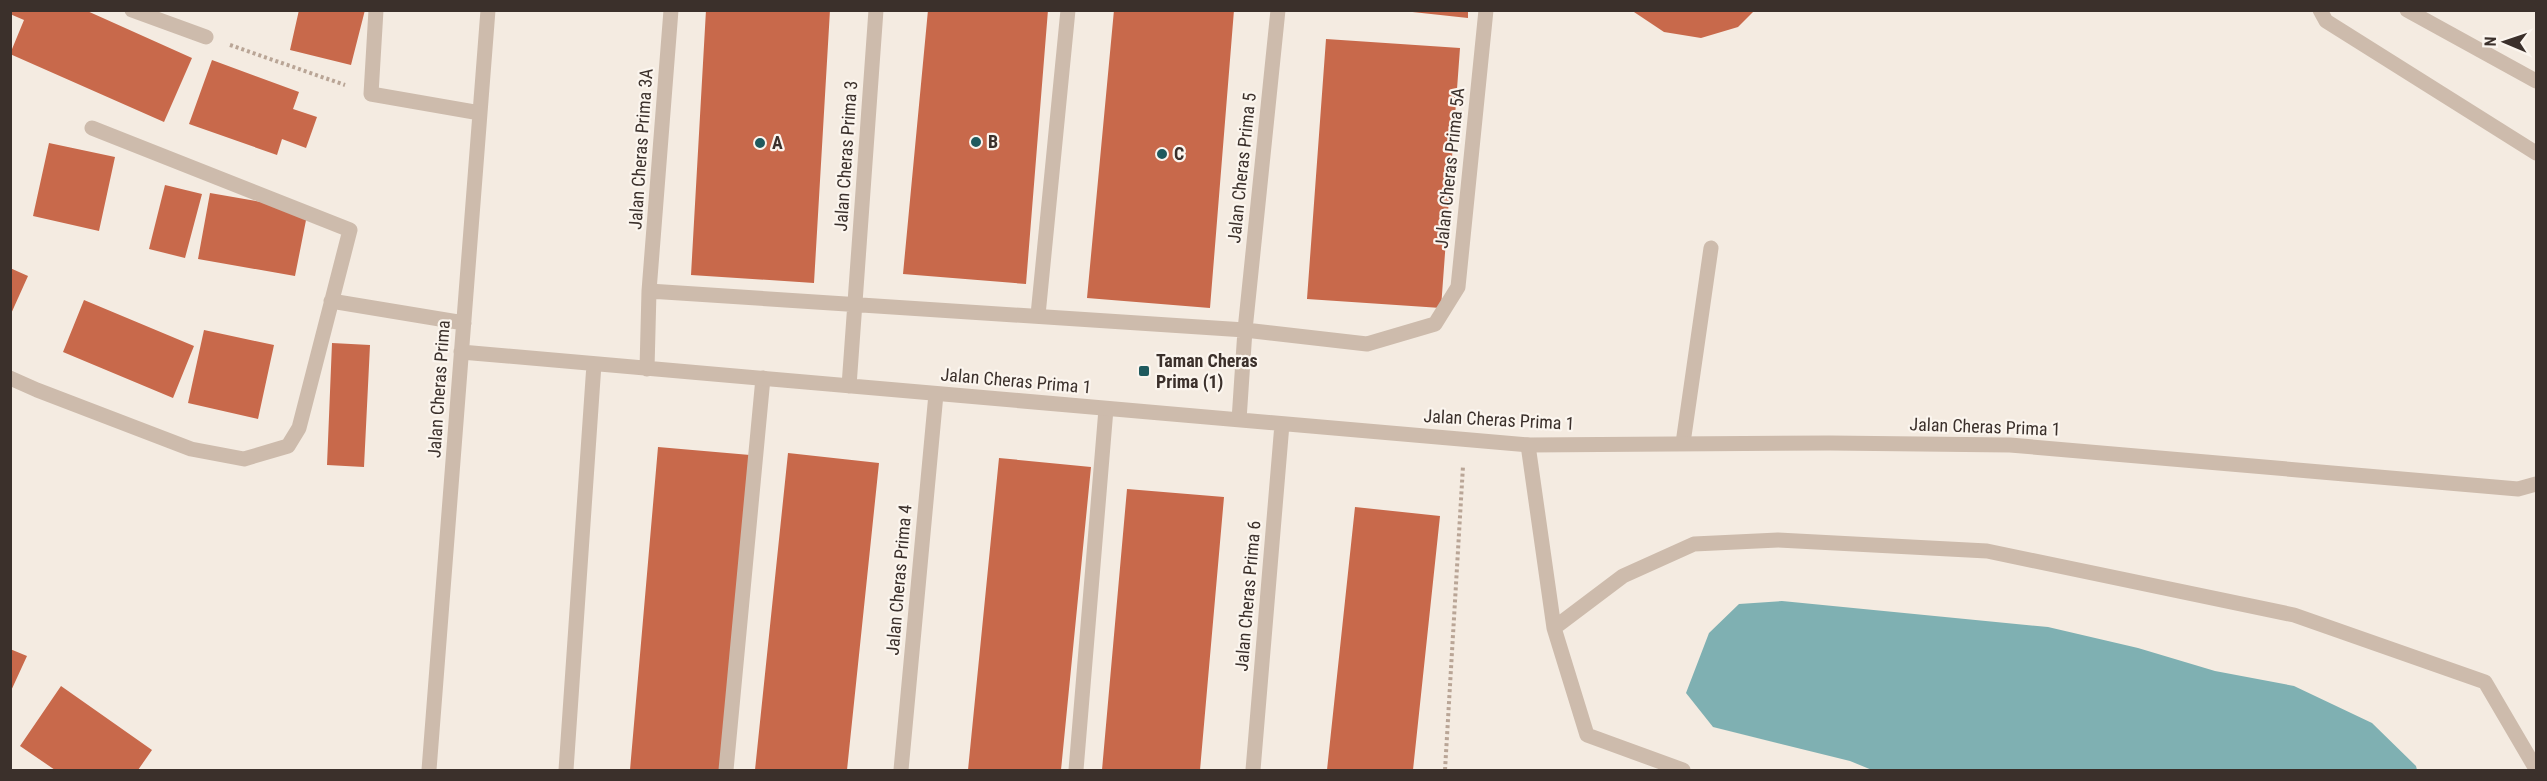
<svg xmlns="http://www.w3.org/2000/svg" width="2547" height="781" font-family="'Roboto Condensed',sans-serif">
	<style>
		.water { fill: #7fb0b2 }
		.building { fill: #c8694b }
		.lines { fill: none; stroke-linecap: round; stroke-linejoin: round }
		.path { stroke: #b9a596; stroke-width: 4; stroke-dasharray: 3 3; stroke-linecap: butt }
		.service { stroke: #cdbbac; stroke-width: 15 }
		.minor { stroke: #cdbbac; stroke-width: 15 }
		.tertiary { stroke: #cdbbac; stroke-width: 15 }
		.poi-dot { fill: #1f5a5e; stroke: #fbf5ee; stroke-width: 2 }
		.labels { text-anchor: middle; stroke-width: 4.5; stroke-linejoin: round; paint-order: stroke }
		.poi-label { font-size: 18px; font-weight: bold; fill: #3b302b; stroke: #fbf5ee; text-anchor: start }
		.street-label { font-size: 18px; fill: #3b302b; stroke: #fbf5ee }
	</style>
	<rect width="100%" height="100%" fill="#f4ebe1"/>
	<path class="water" d="M1782,601L2048,627L2138,648L2215,671L2294,686L2372,723L2416,766L2417,770H1872L1850,761L1713,727L1686,693L1709,633L1739,604Z"/>
	<path class="building" d="M10,10H85L192,58L164,122L10,54L24,20L10,14Z
		M299,10H365L351,65L290,50Z
		M706,10H830L814,283L691,275Z
		M928,10H1048L1026,284L903,274Z
		M1114,10H1234L1210,308L1087,298Z
		M1394,10H1468V18Z
		M1631,10H1755L1738,27L1701,38L1664,32Z
		M1326,39L1460,48L1441,308L1307,299Z
		M212,60L299,92L293,109L317,117L306,148L282,139L277,155L189,124Z
		M49,143L115,157L99,231L33,216Z
		M165,185L202,194L185,258L149,249Z
		M210,193L308,210L295,276L198,259Z
		M10,268L28,276L10,316Z
		M84,300L194,346L173,398L63,352Z
		M204,330L274,345L258,419L188,403Z
		M332,343L370,345L364,467L327,465Z
		M658,447L750,455L723,770H630Z
		M788,453L879,463L847,770H755Z
		M999,458L1091,467L1061,770H968Z
		M1127,489L1224,497L1200,770H1102Z
		M1355,507L1440,516L1413,770H1327Z
		M10,649L27,656L10,693Z
		M61,686L152,750L138,770H55L20,746Z"/>
	<g class="lines">
		<path class="path" d="M230,45L345,85
			M1445,770L1463,466"/>
		<path class="service" d="M1038,315L1068,10
			M1683,443L1711,248
			M1528,445L1554,628L1587,735L1683,770
			M1554,628L1623,576L1694,544L1778,540L1987,551L2294,615L2485,682L2536,769
			M726,770L763,378
			M1076,770L1106,409"/>
		<path class="minor" d="M132,10L206,37
			M376,10L371,94L480,113
			M649,291L1245,330L1367,344L1435,324L1458,287L1486,10
			M331,301L464,323
			M461,352L1528,445L1830,443L2010,445L2518,489L2536,484
			M647,369L649,291L671,10
			M10,378L37,390L191,449L244,459L288,446L299,428L350,230L92,128
			M849,386L876,10
			M1239,420L1245,330L1278,10
			M429,770L488,10
			M566,770L594,364
			M901,770L936,394
			M1253,770L1282,424"/>
		<path class="tertiary" d="M2320,10L2326,21L2536,153
			M2407,10L2536,81"/>
	</g>
	<g class="poi-dot">
		<circle cx="976" cy="142" r="6"/>
		<circle cx="760" cy="143" r="6"/>
		<circle cx="1162" cy="154" r="6"/>
		<rect x="1138" y="365" width="12" height="12" rx="3"/>
	</g>
	<g class="labels">
		<g class="poi-label">
			<text x="988" y="148">B</text>
			<text x="772" y="149">A</text>
			<text x="1174" y="160">C</text>
			<text x="1156" y="367">Taman Cheras<tspan x="1156" dy="21">Prima (1)</tspan></text>
		</g>
		<g class="street-label">
			<text transform="translate(641 149) rotate(-86)" y="6">Jalan Cheras Prima 3A</text>
			<text transform="translate(846 156) rotate(-86)" y="6">Jalan Cheras Prima 3</text>
			<text transform="translate(1242 168) rotate(-84)" y="6">Jalan Cheras Prima 5</text>
			<text transform="translate(1450 168) rotate(-84)" y="6">Jalan Cheras Prima 5A</text>
			<text transform="translate(1016 381) rotate(5)" y="6">Jalan Cheras Prima 1</text>
			<text transform="translate(439 389) rotate(-86)" y="6">Jalan Cheras Prima</text>
			<text transform="translate(1499 420) rotate(3)" y="6">Jalan Cheras Prima 1</text>
			<text transform="translate(1985 427) rotate(2)" y="6">Jalan Cheras Prima 1</text>
			<text transform="translate(899 580) rotate(-85)" y="6">Jalan Cheras Prima 4</text>
			<text transform="translate(1248 596) rotate(-85)" y="6">Jalan Cheras Prima 6</text>
		</g>
	</g>
	<rect width="2547" height="781" fill="none" stroke="#3b302b" stroke-width="24"/>
	<g transform="translate(2505 42) rotate(272)" stroke="#fbf5ee" stroke-width="4.5" paint-order="stroke">
	<path d="M0-4.5L10 22L0 15L-10 22Z" fill="#3b302b"/>
	<text y="-9" font-size="16" font-weight="bold" text-anchor="middle" fill="#3b302b">N</text>
	</g>
</svg>
